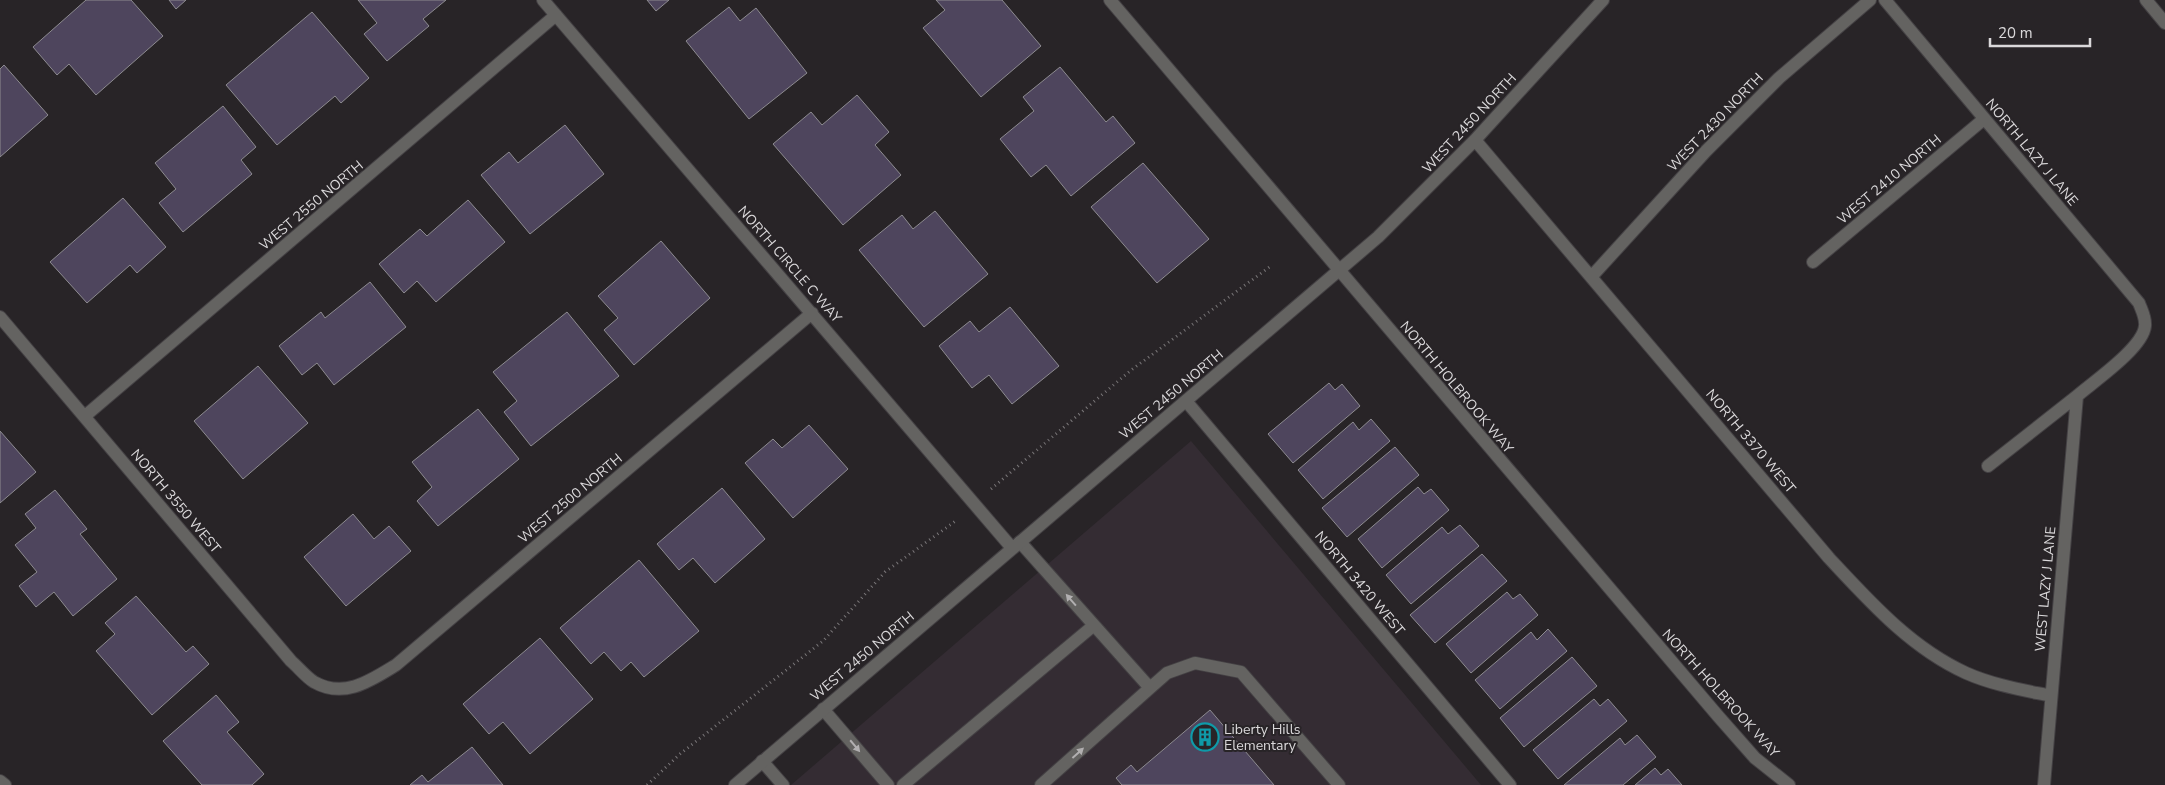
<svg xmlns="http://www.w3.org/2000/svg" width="2165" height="785" font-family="'Nunito Sans',sans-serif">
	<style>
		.built { fill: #342c33 }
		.building { fill: #4e455d; stroke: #8d8b90 }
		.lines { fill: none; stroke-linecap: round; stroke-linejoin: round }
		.service-casing { stroke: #444144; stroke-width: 14 }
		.minor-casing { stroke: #444144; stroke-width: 14 }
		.tertiary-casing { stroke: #444144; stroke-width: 14 }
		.path { stroke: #7a7779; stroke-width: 3; stroke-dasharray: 1 4; stroke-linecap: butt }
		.service { stroke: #646361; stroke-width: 12 }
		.minor { stroke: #646361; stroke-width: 12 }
		.tertiary { stroke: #646361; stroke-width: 12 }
		.oneway { fill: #b1afb0 }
		.labels { text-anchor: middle; stroke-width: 4; stroke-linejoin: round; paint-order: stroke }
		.street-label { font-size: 14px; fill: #dad8da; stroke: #282427 }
		.poi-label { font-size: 14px; fill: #dad8da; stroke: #282427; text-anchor: start }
	</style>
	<rect width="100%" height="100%" fill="#282427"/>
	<path class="built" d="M1191,441L1481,785H791Z"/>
	<path class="building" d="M86,0H131L163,36L96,95L69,64L57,75L33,47Z
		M169,0H186L176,9Z
		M358,0H446L423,19L429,26L387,61L364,34L377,23Z
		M647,0H669L656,11Z
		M936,0H1002L1041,46L981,97L923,28L945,10Z
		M729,7L740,21L756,8L807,73L749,119L686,41Z
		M312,12L369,78L341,103L335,96L277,145L226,85Z
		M4,65L48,115L0,157V69Z
		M1060,67L1106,122L1113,116L1135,143L1071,196L1046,165L1031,177L1000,139L1034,111L1023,97Z
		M857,95L889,132L875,145L901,175L843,225L773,144L811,112L822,125Z
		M223,106L256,147L241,160L252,174L183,232L159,203L176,189L155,163Z
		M565,125L604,174L530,234L481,175L509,152L518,163Z
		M1143,163L1209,239L1157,283L1091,207Z
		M123,198L166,247L137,273L130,265L87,303L50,262Z
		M468,200L505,242L436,302L417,281L404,293L379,264L420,229L427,236Z
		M935,211L988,274L924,327L859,250L902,215L913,229Z
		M661,241L710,298L634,365L604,330L618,318L598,296Z
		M370,282L406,327L334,385L317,363L302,375L279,346L321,312L325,318Z
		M1010,307L1059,366L1012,404L989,375L972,388L939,346L970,321L979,332Z
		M567,312L619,376L531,446L504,412L517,401L493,372Z
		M258,366L308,423L243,479L194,421Z
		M1329,383L1335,390L1342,384L1360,406L1293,463L1268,434Z
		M478,409L519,459L438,526L417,501L432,487L412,462Z
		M1371,419L1390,441L1323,499L1298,470L1353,422L1359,430Z
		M809,425L848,469L793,518L745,463L773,439L782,448Z
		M0,431L36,472L0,503Z
		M1395,447L1419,475L1347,537L1322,508Z
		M1418,487L1424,494L1431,489L1449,510L1382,568L1358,539Z
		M722,488L765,539L715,583L693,558L679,570L657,544Z
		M55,490L87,529L80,534L117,579L73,616L54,592L36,607L19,586L37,572L15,545L36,528L25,514Z
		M353,514L374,539L389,526L411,551L346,606L304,557Z
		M1460,525L1479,546L1411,604L1386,575L1442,527L1448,534Z
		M1482,554L1507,581L1435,643L1410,615Z
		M639,560L699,631L644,677L631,662L621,671L604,652L591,664L560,628Z
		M1507,592L1513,599L1520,594L1538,615L1471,673L1446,644Z
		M136,596L186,652L193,646L209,664L152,715L96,651L115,634L105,623Z
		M1548,629L1567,651L1500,709L1475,680L1531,632L1537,640Z
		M540,638L593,699L530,754L503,722L489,734L463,704Z
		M1572,657L1597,686L1524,747L1500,718Z
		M216,695L239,722L227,732L264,774L252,785H202L163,741Z
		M1594,699L1600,706L1608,699L1627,721L1558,779L1533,750Z
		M1210,710L1274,785H1122L1116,778L1131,765L1137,772Z
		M1637,735L1656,757L1623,785H1564L1620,738L1625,745Z
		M472,747L503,785H410L422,775L428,782Z
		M1655,768L1661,775L1668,769L1682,785H1635Z"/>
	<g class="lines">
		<g class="service-casing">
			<path id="service" d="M1020,542L1150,688L1041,785
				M1150,688L1167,673L1195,663L1241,672L1339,785
				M823,709L888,785
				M762,761L783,785
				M903,785L1093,626"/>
		</g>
		<g class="minor-casing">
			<path id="minor" d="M543,0L1012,548
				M1110,0L1718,716L1755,758L1789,785
				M1885,0L2139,303C2142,311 2146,318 2145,326C2143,348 2093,382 2077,396L2044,785
				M2146,0L2165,23
				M1475,140L1829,558C1870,602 1911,648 1966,673C1993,685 2023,690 2051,696
				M1813,262L1984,119
				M1592,276L1706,151L1779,78L1870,0
				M0,317L291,661C298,667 306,677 314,682C344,699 370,681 396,665L812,313
				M1186,401L1510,785
				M85,416L556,15
				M1988,466L2077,396
				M735,785L1378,237L1475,140L1603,0"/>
		</g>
		<g class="tertiary-casing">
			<path id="tertiary" d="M0,781L5,785"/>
		</g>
		<path class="path" d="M991,489L1130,371L1272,265
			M647,785L680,754L823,641L885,572L957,520"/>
		<use href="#service" class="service"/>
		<use href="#minor" class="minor"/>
		<use href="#tertiary" class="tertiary"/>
	</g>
	<defs><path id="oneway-solid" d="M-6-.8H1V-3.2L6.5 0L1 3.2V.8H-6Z" transform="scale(1.25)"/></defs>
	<g class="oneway">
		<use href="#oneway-solid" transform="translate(1071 600) rotate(-131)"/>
		<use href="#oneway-solid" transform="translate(855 746) rotate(50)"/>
		<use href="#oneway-solid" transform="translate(1078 753) rotate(-42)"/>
	</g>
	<defs>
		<g id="building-ring" transform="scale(1.4375)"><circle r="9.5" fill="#282427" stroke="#0f9aa8" stroke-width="1.5"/><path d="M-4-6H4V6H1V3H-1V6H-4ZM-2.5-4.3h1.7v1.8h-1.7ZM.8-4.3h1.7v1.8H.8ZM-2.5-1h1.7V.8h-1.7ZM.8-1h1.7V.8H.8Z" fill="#0f9aa8"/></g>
	</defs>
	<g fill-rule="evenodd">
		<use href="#building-ring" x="1205" y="737"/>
	</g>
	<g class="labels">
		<g class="street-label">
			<text transform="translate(1715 122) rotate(-46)" y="5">WEST 2430 NORTH</text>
			<text transform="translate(1469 123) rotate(-47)" y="5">WEST 2450 NORTH</text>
			<text transform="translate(2032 152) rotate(50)" y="5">NORTH LAZY J LANE</text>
			<text transform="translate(1889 179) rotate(-40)" y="5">WEST 2410 NORTH</text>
			<text transform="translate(311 205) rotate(-40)" y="5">WEST 2550 NORTH</text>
			<text transform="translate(790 264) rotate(49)" y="5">NORTH CIRCLE C WAY</text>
			<text transform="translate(1457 387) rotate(50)" y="5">NORTH HOLBROOK WAY</text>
			<text transform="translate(1171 394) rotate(-40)" y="5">WEST 2450 NORTH</text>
			<text transform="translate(1751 441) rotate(50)" y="5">NORTH 3370 WEST</text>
			<text transform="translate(570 498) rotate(-40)" y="5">WEST 2500 NORTH</text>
			<text transform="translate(176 501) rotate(50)" y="5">NORTH 3550 WEST</text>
			<text transform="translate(1360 583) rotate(50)" y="5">NORTH 3420 WEST</text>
			<text transform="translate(2045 589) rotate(-85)" y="5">WEST LAZY J LANE</text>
			<text transform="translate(862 656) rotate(-40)" y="5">WEST 2450 NORTH</text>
			<text transform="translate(1721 693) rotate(48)" y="5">NORTH HOLBROOK WAY</text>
		</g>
		<g class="poi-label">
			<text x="1224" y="734">Liberty Hills<tspan x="1224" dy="16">Elementary</tspan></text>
		</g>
	</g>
	<path d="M1990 38v8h100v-8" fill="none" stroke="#dad8da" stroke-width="2.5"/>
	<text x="1998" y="38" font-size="15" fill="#dad8da" stroke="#282427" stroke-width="4" paint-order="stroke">20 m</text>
</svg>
